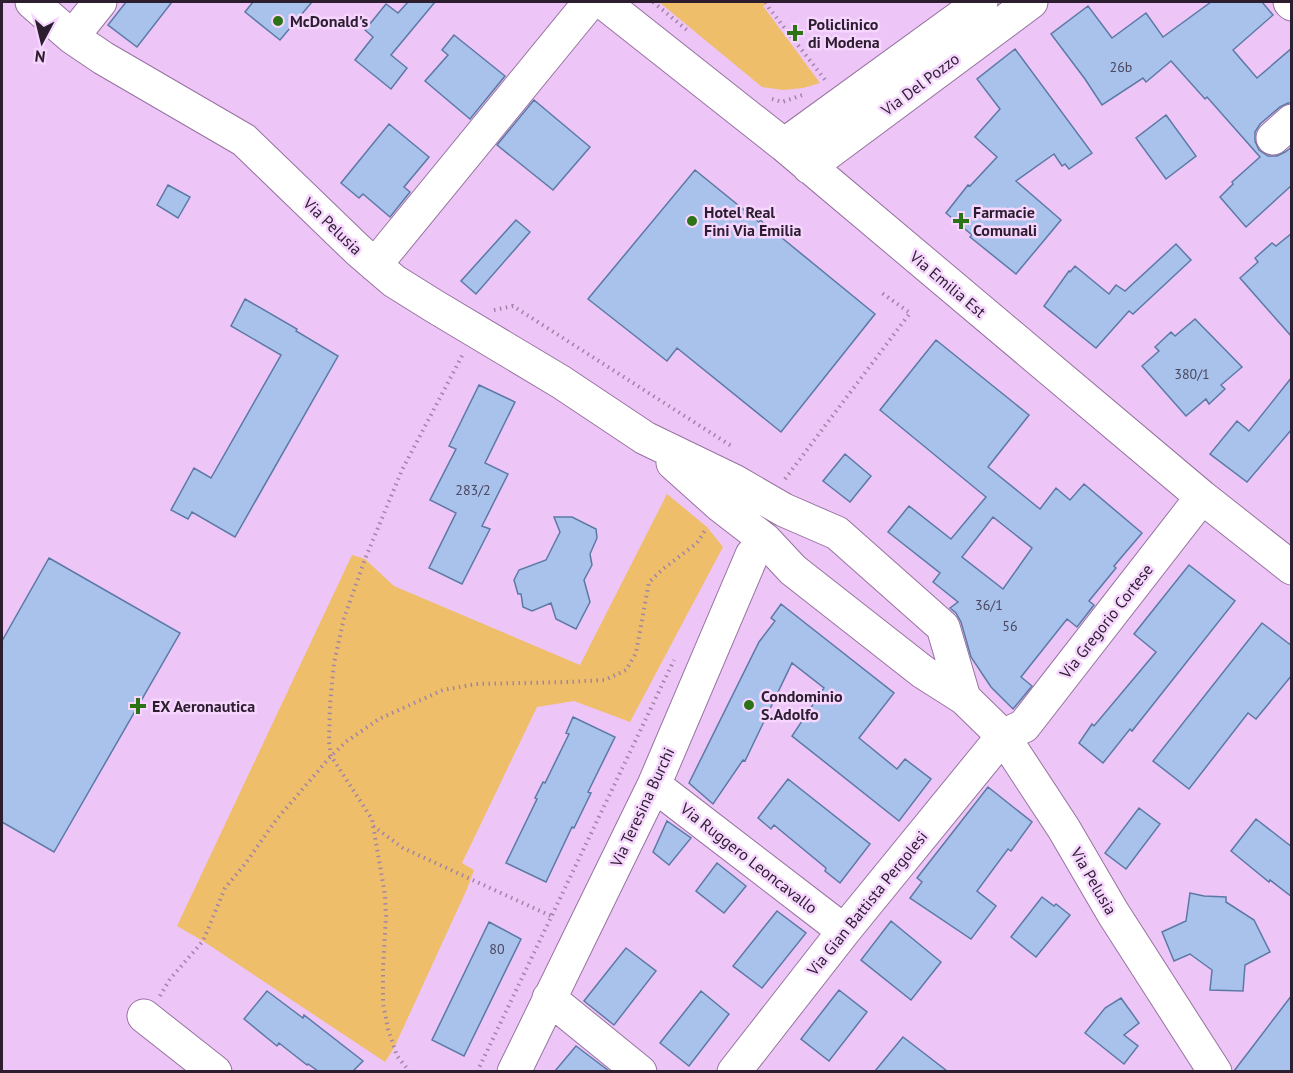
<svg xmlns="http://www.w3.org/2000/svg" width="1293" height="1073" font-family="'PT Sans',sans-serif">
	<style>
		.green { fill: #eebe6a }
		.building { fill: #a8c2eb; stroke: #5c79a6; stroke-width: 1.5; fill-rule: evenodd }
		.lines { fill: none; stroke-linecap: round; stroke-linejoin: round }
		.minor-casing { stroke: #9773a0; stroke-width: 35 }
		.path { stroke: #a284a9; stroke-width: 4; stroke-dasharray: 1.5 4.5; stroke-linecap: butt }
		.minor { stroke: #fff; stroke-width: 33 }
		.poi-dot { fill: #2b7315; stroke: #f6d6fe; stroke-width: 2 }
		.labels { text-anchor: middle; stroke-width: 5; stroke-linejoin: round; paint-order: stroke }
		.number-label { font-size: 14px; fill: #4b465e }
		.poi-label { font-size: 16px; font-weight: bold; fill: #2c1d2f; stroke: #f6d6fe; text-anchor: start }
		.street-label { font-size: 16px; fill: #2c1d2f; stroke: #f6d6fe }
	</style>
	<rect width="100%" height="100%" fill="#edc6f7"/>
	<path class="green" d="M659,2H769L763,6L820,83L803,88L783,90L762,87Z
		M667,494L707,527L723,547L630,722L574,701L537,707L462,863L474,870L467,889L394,1048L385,1062L203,941L177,926L352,555L365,559L394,586L580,665Z"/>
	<path class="building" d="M126,2H172L137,47L108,25Z
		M253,2H312L280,40L245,12Z
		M408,2H435L391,55L407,68L391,89L355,60L373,37L365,30L386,4L398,13Z
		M1211,2H1262L1273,15L1233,50L1257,78L1292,48V103H1288L1280,107L1260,124L1255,132V141L1259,150L1268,156H1277L1285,152L1292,147V185L1246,227L1220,197L1233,184L1232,182L1260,157L1207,97L1205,99L1171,61L1146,82L1143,78L1102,105L1085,79L1051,34L1088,6L1112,38L1146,13L1163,37Z
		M454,35L505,76L470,119L425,81L448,55L442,50Z
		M1015,49L1092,153L1069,169L1065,164L1062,166L1054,154L1016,181L1061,220L1016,274L970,237L972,235L946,213L968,185L970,186L997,157L975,137L1000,109L977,79Z
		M534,100L590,147L553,190L497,145Z
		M1166,115L1196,156L1166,179L1136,138Z
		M389,124L429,157L404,187L410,192L390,217L363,194L359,198L341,183Z
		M695,170L759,222L760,220L875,314L781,432L677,348L667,361L588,299Z
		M168,185L190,197L178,218L157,205Z
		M516,220L530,232L476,294L461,281Z
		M1292,233V337L1240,278L1258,262L1255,258L1272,243L1276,246Z
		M1176,244L1191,260L1133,314L1129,311L1096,348L1044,306L1069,271L1070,272L1075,266L1109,294L1116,285L1125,291Z
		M245,299L297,329L296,331L338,356L235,537L192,512L188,519L171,510L194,468L211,478L281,355L231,326Z
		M1195,319L1242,367L1221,385L1225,389L1209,404L1206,399L1186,416L1142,366L1159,351L1155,347L1171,332L1175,336Z
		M936,340L1029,415L988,467L1040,509L1056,488L1070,500L1084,484L1142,533L1114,566L1116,568L1089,601L1094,605L1077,627L1067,619L1021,677L1032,686L1013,709L991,687L971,657L961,622L956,613L950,608L958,602L933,582L940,573L888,532L909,506L951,539L986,497L880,410ZM993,517L1032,548L1003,589L962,557Z
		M1292,377V429L1247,482L1210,454L1237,421L1249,431Z
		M479,385L515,402L485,463L508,474L482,526L490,529L462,584L429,568L456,513L430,500L456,449L449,446Z
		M845,454L871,476L850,502L823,481Z
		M554,517H572L596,529L597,538L590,554L592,565L584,580L590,602L576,629L556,619L551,603L532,611L523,607L521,594H518L514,580L519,570L546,560L560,532Z
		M49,558L180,633L54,852L2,822V641Z
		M1189,565L1235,601L1132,731L1130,729L1103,763L1079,743L1092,724L1094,726L1156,652L1134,634Z
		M781,604L894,693L859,738L897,769L905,759L931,779L899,821L792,736L824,688L792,663L745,761L743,760L713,804L689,783L759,642L775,621L771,618Z
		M1262,623L1292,646V675L1256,719L1248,713L1189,789L1153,761Z
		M573,717L615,737L588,792L591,793L574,828L572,827L546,882L506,863L537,799L535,798L543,782L545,783L569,734L566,733Z
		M788,779L870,844L840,883L825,871L826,868L774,825L771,829L758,818Z
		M988,787L1032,822L1011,851L1008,849L977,891L996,906L971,939L910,898L922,882L917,878Z
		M1139,808L1160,824L1126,869L1105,853Z
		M1256,819L1292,847V897L1270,880L1269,882L1231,851Z
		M667,821L691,838L669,865L653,852Z
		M717,863L746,886L724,913L696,891Z
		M1190,893L1204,896L1226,897V902L1254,920L1270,952L1245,965L1243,991L1210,990L1212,970L1190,954L1174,961L1162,932L1186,921Z
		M1042,897L1054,906L1056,904L1070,915L1036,957L1011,937Z
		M777,911L806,933L762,988L733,966Z
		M891,921L941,962L911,1000L861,960Z
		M489,922L521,939L464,1056L432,1040Z
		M626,948L656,971L614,1025L584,1001Z
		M839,990L867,1012L829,1061L801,1039Z
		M267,991L303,1018L304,1015L363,1061L353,1071H318L308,1064L307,1065L279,1043L277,1046L244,1019Z
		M701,991L729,1014L689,1066L660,1043Z
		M1292,995V1071H1234Z
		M1121,998L1139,1023L1124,1035L1138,1046L1124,1064L1085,1033L1105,1008Z
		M903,1037L947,1071H875Z
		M576,1046L609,1071H555Z"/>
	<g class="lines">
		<g class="minor-casing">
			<path id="minor" d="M32,2L72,37L103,58L244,140L359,251L394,281L434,306L561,382L645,438L734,481L784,510L837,533L943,627L964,698
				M603,2L784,145L1202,497L1292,568
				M1290,2L1292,4
				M72,37L100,2
				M1273,138L1292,121
				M784,145L981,2
				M809,167L1031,2
				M375,265L590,2
				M673,463L721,506L765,540L793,570L923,672L964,698L1003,736L1064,829L1113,913L1215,1072
				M654,785L844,931
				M549,998L640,1072
				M144,1016L215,1072
				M514,1072L654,785L752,555L765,540
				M734,1072L844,931L1003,736L1024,726L1202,497"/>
		</g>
		<path class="path" d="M653,2L687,30
			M766,2L769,8L826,81
			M772,99L782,102L805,94
			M494,310L513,306L733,447
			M785,479L910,313L882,293
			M373,826L403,848L551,916
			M160,996L170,979L203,941L225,888L245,864L276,820L331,756L347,741L379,719L443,690L476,684L567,682L605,680L626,670L636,653L649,582L663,569L697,543L706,529
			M410,1072L397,1056L388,1029L383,1003V968L386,916L385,895L372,819L331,756L329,742L330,705L334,663L344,618L365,559L402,470L463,354
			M477,1072L674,660"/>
		<use href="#minor" class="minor"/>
	</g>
	<g class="poi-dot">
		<circle cx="278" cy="21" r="6"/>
		<path d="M792 24h6v6h6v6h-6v6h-6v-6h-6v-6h6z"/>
		<circle cx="692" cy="221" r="6"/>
		<path d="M958 212h6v6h6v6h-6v6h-6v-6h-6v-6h6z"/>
		<circle cx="749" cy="705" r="6"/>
		<path d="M135 697h6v6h6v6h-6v6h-6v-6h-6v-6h6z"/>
	</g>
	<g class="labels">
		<g class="number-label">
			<text x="1121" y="72">26b</text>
			<text x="1192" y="379">380/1</text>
			<text x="473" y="495">283/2</text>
			<text x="989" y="610">36/1</text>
			<text x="1010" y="631">56</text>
			<text x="497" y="954">80</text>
		</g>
		<g class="poi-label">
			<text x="290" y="27">McDonald's</text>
			<text x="808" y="30">Policlinico<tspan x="808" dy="18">di Modena</tspan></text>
			<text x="704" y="218">Hotel Real<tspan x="704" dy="18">Fini Via Emilia</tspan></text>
			<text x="973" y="218">Farmacie<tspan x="973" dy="18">Comunali</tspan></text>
			<text x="761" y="702">Condominio<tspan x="761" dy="18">S.Adolfo</tspan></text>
			<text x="152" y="712">EX Aeronautica</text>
		</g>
		<g class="street-label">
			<text transform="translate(920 84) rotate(-37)" y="6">Via Del Pozzo</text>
			<text transform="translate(333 226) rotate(44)" y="6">Via Pelusia</text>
			<text transform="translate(948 284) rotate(40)" y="6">Via Emilia Est</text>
			<text transform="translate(1106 621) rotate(-52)" y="6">Via Gregorio Cortese</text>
			<text transform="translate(642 807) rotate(-65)" y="6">Via Teresina Burchi</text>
			<text transform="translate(749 858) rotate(38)" y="6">Via Ruggero Leoncavallo</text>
			<text transform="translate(1094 881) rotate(60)" y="6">Via Pelusia</text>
			<text transform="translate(867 903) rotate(-51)" y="6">Via Gian Battista Pergolesi</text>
		</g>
	</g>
	<rect width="1293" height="1073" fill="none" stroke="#2c1d2f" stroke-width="6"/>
	<g transform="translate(42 42) rotate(187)" stroke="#f6d6fe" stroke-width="4.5" paint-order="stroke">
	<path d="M0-4.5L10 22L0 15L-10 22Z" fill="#2c1d2f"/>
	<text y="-9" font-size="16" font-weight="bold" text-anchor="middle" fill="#2c1d2f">N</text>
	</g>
</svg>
